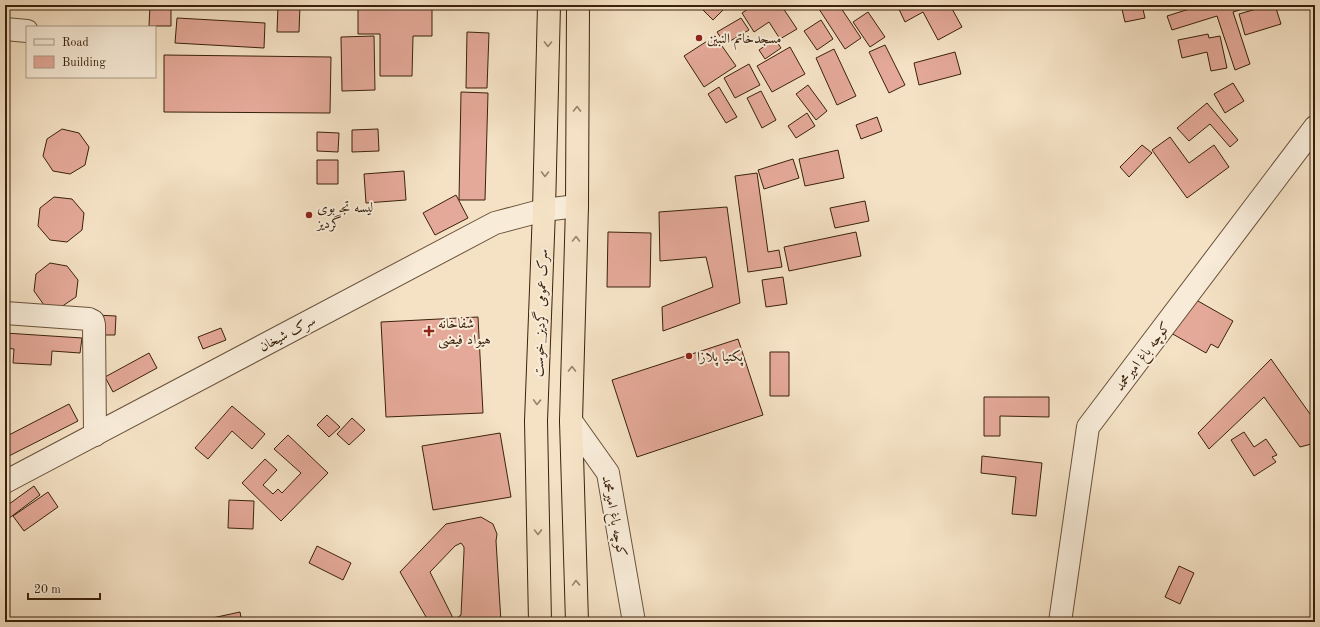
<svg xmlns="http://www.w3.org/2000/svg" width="1320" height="627" font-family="'Old Standard TT',Amiri,serif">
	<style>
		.building { fill: #e4a998; stroke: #3a210c; fill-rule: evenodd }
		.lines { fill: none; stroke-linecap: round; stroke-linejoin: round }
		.minor-casing { stroke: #69513a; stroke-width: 24 }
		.tertiary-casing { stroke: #69513a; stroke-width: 24 }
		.trunk-casing { stroke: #3a210c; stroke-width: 24 }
		.minor { stroke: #f8ecd9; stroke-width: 22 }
		.tertiary { stroke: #f8ecd9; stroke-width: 22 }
		.trunk { stroke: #f5e2c5; stroke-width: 22 }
		.oneway { stroke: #988268 }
		.poi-dot { fill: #8f2418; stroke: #f8ecd9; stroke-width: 1.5 }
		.labels { text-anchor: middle; stroke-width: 4; stroke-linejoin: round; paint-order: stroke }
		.poi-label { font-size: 14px; fill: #3a210c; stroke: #f8ecd9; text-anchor: start }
		.street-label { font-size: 14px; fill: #3a210c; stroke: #f8ecd9 }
	</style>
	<rect width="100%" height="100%" fill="#f5e2c5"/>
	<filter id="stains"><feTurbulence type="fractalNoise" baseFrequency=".005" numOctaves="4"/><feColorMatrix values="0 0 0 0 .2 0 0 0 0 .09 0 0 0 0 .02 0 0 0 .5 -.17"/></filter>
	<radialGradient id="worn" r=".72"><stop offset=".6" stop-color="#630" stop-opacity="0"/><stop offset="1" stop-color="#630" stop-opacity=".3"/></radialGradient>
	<path class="building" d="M150,5H171V26H149Z
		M278,5H300L299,32H277Z
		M358,5H432V36H413L412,76H380V34H358Z
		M705,5H728L713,20L701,8Z
		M754,5H781L797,29L780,39L769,22L754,32L742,13Z
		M825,5H839L861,38L845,49L819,9Z
		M897,5H950L962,27L938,40L923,12L905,22Z
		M1121,5H1142L1145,18L1125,22Z
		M1202,5H1256L1233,12L1250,64L1235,70L1217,16L1172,30L1167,16Z
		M1270,5H1275L1281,24L1245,35L1239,14Z
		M868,12L885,37L870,47L853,22Z
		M177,18L265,23L264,48L175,43Z
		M741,18L749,30L725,44L717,32Z
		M821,20L833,39L817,50L804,31Z
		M467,32L489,33L487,88H466Z
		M1208,34L1209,38L1220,36L1227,68L1211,71L1207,52L1182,58L1178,40Z
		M374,36L375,90L342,91L341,37Z
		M715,36L736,66L704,87L684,56Z
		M775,39L781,48L765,59L759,50Z
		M885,45L905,85L889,93L869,52Z
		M790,47L805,74L772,92L757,66Z
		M834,49L856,96L837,105L816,58Z
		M955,52L961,74L919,85L914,63Z
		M164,55L331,57L330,113L164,112Z
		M749,64L760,85L735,98L724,78Z
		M1233,83L1244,101L1225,113L1214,94Z
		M808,85L827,111L816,120L796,94Z
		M719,87L737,117L726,123L708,94Z
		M761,91L776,120L762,128L747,98Z
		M461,92L488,93L485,200H459Z
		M1207,103L1238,140L1230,147L1210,124L1189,141L1177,128Z
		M807,113L815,126L796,138L788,126Z
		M877,117L882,131L861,139L856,125Z
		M62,129L79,133L89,147L85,165L70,174L53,171L43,156L47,139Z
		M378,129L379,151L352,152V130Z
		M317,132L339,133L338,152L317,151Z
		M1170,137L1189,163L1214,145L1229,167L1187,198L1152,150Z
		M1142,145L1152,153L1129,177L1120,167Z
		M838,150L844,178L805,186L799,159Z
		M793,159L799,178L764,189L758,170Z
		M317,160H338V184H317Z
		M404,171L406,200L366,203L364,174Z
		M757,173L768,252L779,250L782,267L748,272L735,176Z
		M456,195L468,218L435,235L423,213Z
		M54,197L72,199L84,213L82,230L67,242L50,240L38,226L40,208Z
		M865,201L869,221L835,228L830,208Z
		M727,207L740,303L663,331L662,307L713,287L706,257L660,261L659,212Z
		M608,232L651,233L650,287H607Z
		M856,232L861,256L789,271L784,247Z
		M50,263L67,266L78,280L76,297L61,307L44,305L34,291L36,274Z
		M783,277L787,304L766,307L762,280Z
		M1191,297L1233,321L1218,348L1211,344L1206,353L1171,333Z
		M96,315L116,316L115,335H95Z
		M478,317L483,413L386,417L381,322Z
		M221,328L226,340L203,349L198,337Z
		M5,333L82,338L80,353L52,351L51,365L13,363L14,349L5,348Z
		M738,339L763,415L637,457L612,380Z
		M770,352H789V396H770Z
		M149,353L157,368L113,392L105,377Z
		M1271,359L1315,421V443L1300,447L1264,397L1209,449L1198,433Z
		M984,397H1049V417L1000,416V436H984Z
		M69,404L78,421L5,458V437Z
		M232,406L265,434L252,449L232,431L208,459L195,448Z
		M327,415L340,427L329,437L317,425Z
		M352,418L365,430L349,445L337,434Z
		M1244,432L1254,447L1266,439L1277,455L1272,457L1276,462L1254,476L1231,440Z
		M500,433L511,497L433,510L422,446Z
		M288,435L328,473L281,521L242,483L265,459L277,470L263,485L273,494L278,489L282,493L301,473L274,449Z
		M982,456L1042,463L1036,516L1012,514L1016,477L981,473Z
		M34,486L40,495L8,519L5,515V507Z
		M48,492L58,507L24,531L13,516Z
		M229,500L254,501L253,529L228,528Z
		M481,517L493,524L497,534L496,541L501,622H429L400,572L446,524ZM461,543L464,547V551L461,615L454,620L430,572L455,546Z
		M317,546L351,563L343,580L309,563Z
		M1179,566L1194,573L1180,604L1165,597Z
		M240,612L242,622H194Z"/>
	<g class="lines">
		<g class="minor-casing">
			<path id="minor" d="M5,29L27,31
				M5,313L89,319L93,321L94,325L95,435
				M571,421L608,473L634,622
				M1060,622L1088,427L1315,127"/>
		</g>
		<g class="tertiary-casing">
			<path id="tertiary" d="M5,482L495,223L544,210L577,206"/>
		</g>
		<g class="trunk-casing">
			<path id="trunk" d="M540,622L536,421L544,210L549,5
				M577,622L571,421L577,206L578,5"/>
		</g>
		<use href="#minor" class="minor"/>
		<use href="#tertiary" class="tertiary"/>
		<use href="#trunk" class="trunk"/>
	</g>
	<defs><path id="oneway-chevron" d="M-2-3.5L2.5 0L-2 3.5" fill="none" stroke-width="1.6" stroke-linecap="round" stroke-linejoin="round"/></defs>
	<g class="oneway">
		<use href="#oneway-chevron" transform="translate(548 44) rotate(91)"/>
		<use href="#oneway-chevron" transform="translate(577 109) rotate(-89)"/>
		<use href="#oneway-chevron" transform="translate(545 174) rotate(91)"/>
		<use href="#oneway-chevron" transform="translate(576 239) rotate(-89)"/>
		<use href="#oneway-chevron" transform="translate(572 369) rotate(-89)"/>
		<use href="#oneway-chevron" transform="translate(537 402) rotate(92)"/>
		<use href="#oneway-chevron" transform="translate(538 532) rotate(89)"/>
		<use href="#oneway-chevron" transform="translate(576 583) rotate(-92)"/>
	</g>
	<g class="poi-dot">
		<circle cx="699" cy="38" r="4"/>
		<circle cx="309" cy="215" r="4"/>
		<path d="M427 325h4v4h4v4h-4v4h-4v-4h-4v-4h4z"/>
		<circle cx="689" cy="356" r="4"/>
	</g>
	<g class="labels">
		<g class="poi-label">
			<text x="707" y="43">مسجدخاتم النبین</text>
			<text x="317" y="212">لیسه تجربوی<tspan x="317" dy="16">گردیز</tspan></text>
			<text x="438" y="328">شفاخانه<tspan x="438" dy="16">هیواد فیضی</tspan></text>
			<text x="697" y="361">پکتیا پلازا</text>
		</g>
		<g class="street-label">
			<text transform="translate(540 313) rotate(-88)" y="5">سرک عمومی گردیز_خوست</text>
			<text transform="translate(287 333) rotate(-28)" y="5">سرک شیخان</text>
			<text transform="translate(1142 356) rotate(-53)" y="5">کوچه باغ امیرمحمد</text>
			<text transform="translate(615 516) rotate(79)" y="5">کوچه باغ امیرمحمد</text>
		</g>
	</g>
	<rect width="1320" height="627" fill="none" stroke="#f5e2c5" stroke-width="20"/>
	<rect x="6" y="6" width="1308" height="615" fill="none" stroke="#3a210c" stroke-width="2"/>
	<rect x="10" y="10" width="1300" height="607" fill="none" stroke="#3a210c"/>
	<rect x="26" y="26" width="130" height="52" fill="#f8ecd9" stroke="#ac9b87"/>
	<rect x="34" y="39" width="20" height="6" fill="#f8ecd9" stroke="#ac9b87"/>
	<text x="62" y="46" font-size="12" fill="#3a210c">Road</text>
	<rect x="34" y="56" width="20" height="12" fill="#e4a998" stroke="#ac9b87"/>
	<text x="62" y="66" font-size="12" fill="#3a210c">Building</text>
	<path d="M28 593v6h72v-6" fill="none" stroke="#3a210c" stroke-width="2"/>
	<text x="34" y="593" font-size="12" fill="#3a210c" stroke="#f8ecd9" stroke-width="3" paint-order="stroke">20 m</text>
	<rect width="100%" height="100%" filter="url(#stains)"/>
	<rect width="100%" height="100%" fill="url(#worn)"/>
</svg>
